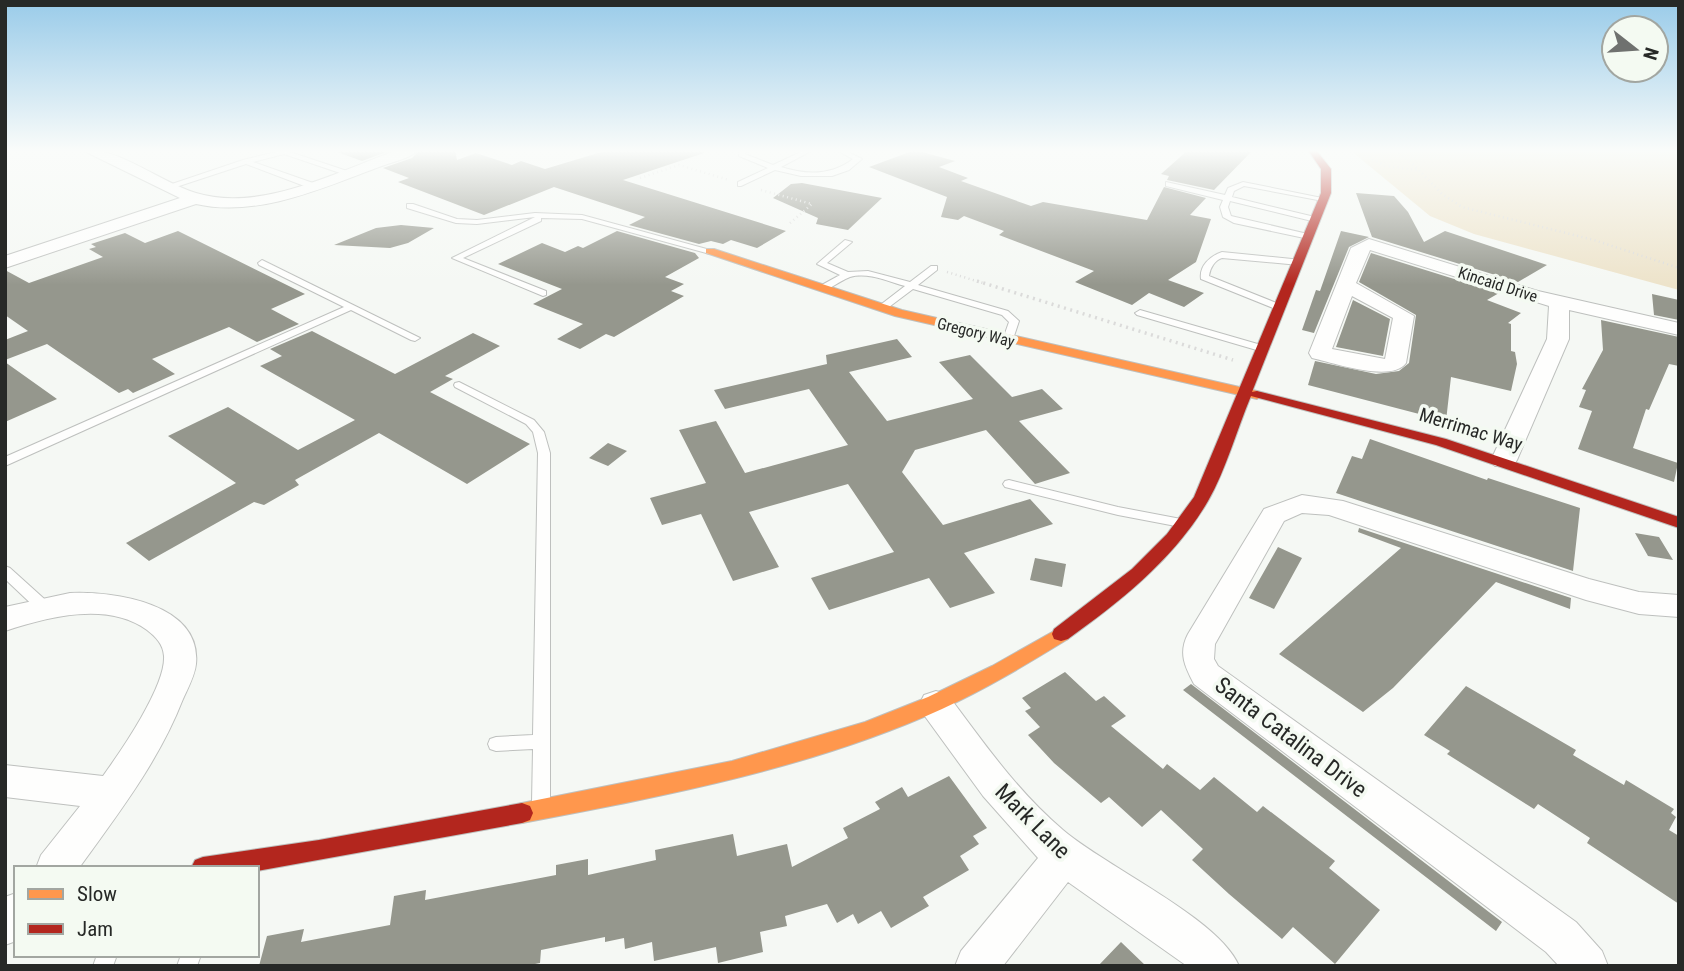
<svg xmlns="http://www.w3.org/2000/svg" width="1684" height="971" font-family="'Roboto Condensed',sans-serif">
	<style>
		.green { fill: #ede3ca }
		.building { fill: #95978d }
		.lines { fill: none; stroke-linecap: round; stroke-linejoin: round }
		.lane-casing { stroke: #bec0be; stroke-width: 2 }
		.street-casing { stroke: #bec0be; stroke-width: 2 }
		.slow-casing { stroke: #bec0be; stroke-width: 2 }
		.jam-casing { stroke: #bec0be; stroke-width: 2 }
		.path-far1 { stroke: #dbdbda; stroke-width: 2.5; stroke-dasharray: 1 3.5; stroke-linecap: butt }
		.path { stroke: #dbdbda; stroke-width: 3.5; stroke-dasharray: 2 4.5; stroke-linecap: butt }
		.lane { fill: #fefefd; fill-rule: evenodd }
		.street { fill: #fefefd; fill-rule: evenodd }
		.slow { fill: #ff974d; fill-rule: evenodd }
		.jam { fill: #b3261e; fill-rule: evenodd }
		.labels { text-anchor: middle; stroke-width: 7; stroke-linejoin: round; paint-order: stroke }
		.far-street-label { font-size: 16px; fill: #272927; stroke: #f4faf2 }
		.street-label { font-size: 19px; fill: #272927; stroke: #f4faf2 }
		.near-street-label { font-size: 23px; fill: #272927; stroke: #f4faf2 }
	</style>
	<rect width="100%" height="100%" fill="#f5f8f4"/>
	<path class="green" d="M1350,150H1679V290L1474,234L1430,216Z"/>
	<path class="building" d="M338,150H392L362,161L337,152Z
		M420,150H455L457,160L476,153L512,165L521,161L545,169L608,150H704V153L623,180L786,231L757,248L731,240L723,244L711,241L699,244L629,225L645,217L554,187L484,215L398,182L409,178L383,168L412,158Z
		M915,150L955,161L939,167L968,178L961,181L1031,206L1043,202L1147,220L1164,187L1206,198L1190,215L1211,219L1196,262L1168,280L1204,293L1184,307L1149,293L1132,305L1075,282L1094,271L999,235L1004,231L964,216L958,220L941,217L947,197L869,167Z
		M1188,150H1253L1214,190L1167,180L1169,176L1161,174Z
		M802,183L882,198L848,230L816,224L818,218L773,198L791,184Z
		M1356,193L1394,196L1408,212L1424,242L1445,231L1547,265L1518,282L1372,237Z
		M401,225L434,228L408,243L390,248L334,245L376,228Z
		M178,231L305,294L271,309L299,324L257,342L229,327L152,359L175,374L133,393L128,389L119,393L47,344L5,360V340L28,331L5,315V270L29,283L103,257L89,249L96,247L91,244L125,233L145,243Z
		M617,231L695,253L699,258L665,277L684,284L671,291L684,296L614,337L606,334L580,349L557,339L583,324L533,304L562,289L498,264L542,243L565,252L578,246L583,248Z
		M1341,231L1369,237L1349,247L1314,333L1302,330L1316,290L1320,291Z
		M1371,253L1499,293L1487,300L1521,313L1508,323L1511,324V351L1515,352L1517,364L1511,391L1451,377L1446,421L1308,385L1315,361L1376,374L1399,371L1409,363L1416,315L1359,282Z
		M1652,294L1679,300V320L1654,315Z
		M1353,300L1390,319L1383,356L1336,347Z
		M1601,320L1679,337V366L1669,364L1649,410L1646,409L1633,448L1678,463L1674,482L1578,449L1592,411L1579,407L1586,390L1582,389L1603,350Z
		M312,331L395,374L473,333L500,346L445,376L453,379L430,392L530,444L467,484L379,433L295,480L299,485L264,505L254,502L149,561L126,543L236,483L168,436L228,407L298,450L355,420L260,366L282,356L270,349Z
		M897,339L912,357L849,372L887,421L973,399L939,362L970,355L1012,397L1042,389L1063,409L1019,421L1070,473L1035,484L986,430L915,450L902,472L943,525L1030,499L1053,524L964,553L995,593L950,608L929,578L829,610L811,578L894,552L848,484L749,512L779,567L733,581L701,514L662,525L650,498L706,483L679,430L716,421L745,473L848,445L809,389L725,409L714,390L827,364L826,355Z
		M5,362L57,399L5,422Z
		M1370,439L1487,480L1488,478L1580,508L1573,571L1336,493L1352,456L1362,459Z
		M608,443L627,451L608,466L589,458Z
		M1359,528L1571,598L1570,609L1496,582L1393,688L1363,712L1279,654L1401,548L1358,532Z
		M1635,533L1659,537L1673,560L1648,556Z
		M1278,547L1302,558L1274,609L1249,598Z
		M1035,558L1066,564L1062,587L1030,580Z
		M1065,672L1096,701L1104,696L1126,716L1111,726L1163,769L1167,764L1200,790L1214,777L1257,812L1263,806L1335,861L1329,868L1380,910L1335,964L1293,927L1282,939L1229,894L1192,860L1203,849L1161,810L1142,827L1109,797L1101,803L1054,763L1028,735L1040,727L1025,711L1031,708L1022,698Z
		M1191,684L1502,922L1496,931L1183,690Z
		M1466,686L1576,750L1573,755L1624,785L1626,780L1674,809L1671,813L1676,817L1669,830L1679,836V904L1587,843L1590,838L1538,804L1534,809L1447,754L1450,751L1424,735Z
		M949,776L987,828L973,836L979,844L960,856L969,870L923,897L929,906L891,928L881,911L858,924L853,914L837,923L827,904L785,916L787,926L760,932L763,952L718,963L716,947L654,961L652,942L625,949L624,938L605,942V937L541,950L540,963L525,966H259L267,936L304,929L301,942L390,925L394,896L426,890L425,900L556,875V865L588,859V875L656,860L655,850L733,834L737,856L787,844L792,867L848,838L843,828L880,809L875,802L902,787L908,797Z
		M1121,942L1146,966H1098Z"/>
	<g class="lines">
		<g class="lane-casing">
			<path id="lane" d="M284,150L350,172L343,174L284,154L253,162L313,183V187H307L246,164L173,188L166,186L243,160Z
				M740,150H746L745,154L773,165L805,150H813L781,167C806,175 831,176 853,159L836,150H844L862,159L849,170L832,176H801L775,170L741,186H738V182L768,168L739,156Z
				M1166,182L1225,195L1228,188L1243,182L1327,199L1323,201L1244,186L1234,191L1232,197L1319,218L1320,220L1316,222L1230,201L1228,207L1231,216L1312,235V239H1309L1234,223L1223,217L1220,207L1223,200L1166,186Z
				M407,204H413L457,219L477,220L535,213L582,215L714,251L710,254L582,219L541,218V221L463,258L546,291V295L543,296L452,258L535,217L477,224L456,223L407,208Z
				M845,240L852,242L827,263L848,272L868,271L910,282L931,266H937V270L918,285L1008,311L1019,321L1013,339L1008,342L1003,339L1009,322L1002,315L913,289L885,310H879V306L905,286C887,281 868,272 850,277C839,281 831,290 820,290V286L840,275L817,264Z
				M1222,252L1302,260L1303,262L1299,265L1222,258C1215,260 1210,268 1209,276L1284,306V310H1278L1201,279C1199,266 1210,256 1222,252Z
				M262,260L420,338L415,341L411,340L351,310L5,466V457L344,307L259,265L258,263Z
				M1140,310L1268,347L1269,349L1264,352L1260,351L1137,315L1135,313Z
				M459,382L534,420L544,432L550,453V803L547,809L541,811L535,809L532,803L533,749L496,751L490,749L488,744L490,739L496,737L533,735L538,453L533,432L526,424L455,387L454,385L455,383Z
				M1009,480L1118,507L1181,519L1187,523L1181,527L1118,515L1005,487L1003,484L1005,481Z
				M5,566L10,568L51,605L53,609L51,613L46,614L41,613L5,579Z
				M97,955H117L113,966H93Z
				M181,955H201L197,966H177Z"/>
		</g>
		<g class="street-casing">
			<path id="street" d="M82,150C120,147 159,182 196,193C261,213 338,171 398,150H418C410,159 391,162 379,167C323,188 257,218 196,204L5,268V256L180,198Z
				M1369,239L1538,291L1679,323V335L1569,310V339L1517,460L1513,466H1495L1491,460L1547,339L1549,306L1370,250L1356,283L1414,316L1406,363C1392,383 1334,363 1312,358L1309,353L1351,248ZM1352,296L1393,318L1385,359L1332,349Z
				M1302,495L1343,501L1589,579L1639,592L1679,595V617L1639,614L1586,600L1329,515L1302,513L1284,521L1215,644L1214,659L1218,666L1576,922L1602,951L1608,966H1559L1546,952L1194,684C1185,667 1178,653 1188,634L1264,509Z
				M70,593C113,591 202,603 196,664C195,675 188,688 183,699C159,761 118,814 79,868H36L41,855L80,806L5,797V765L103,776C121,751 166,686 164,656C163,644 156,637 147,630C107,601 48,617 5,631V607Z
				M936,691L948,695C983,742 1018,792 1063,830C1106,867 1219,918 1239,966H1187L1068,882L1003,966H955L961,951L1038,858L983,796L924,715L919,705L924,695Z
				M16,893V941L5,945V897Z"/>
		</g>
		<g class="slow-casing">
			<path id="slow" d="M706,249H714L902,310L1257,391L1264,395L1257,399L895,316L706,253Z
				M1061,627L1068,629L1070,634L1068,639C1027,664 986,689 942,709C809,769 664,796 522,823L514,820L511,813L514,806L522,803L732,761L865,722L928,697L992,666Z"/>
		</g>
		<g class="jam-casing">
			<path id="jam" d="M1308,150H1316L1331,169V193L1252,392L1257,391L1446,439L1679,517V528L1436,445L1251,396C1237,429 1226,470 1208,501C1175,558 1121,601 1068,639L1061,641L1054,639L1052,634L1054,629L1132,569L1167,534L1194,497L1321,193V169Z
				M522,803L530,806L533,813L530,820L522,823L257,871V868H191L195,860L203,857L319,840Z"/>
		</g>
		<path class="path-far1" d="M1357,150L1385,166L1417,170
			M1395,150L1412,163L1442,194L1462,207L1594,240L1679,268
			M640,178L679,165L729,180
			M761,190L812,204L789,224
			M947,272L983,283"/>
		<path class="path" d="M977,281L1233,360"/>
		<use href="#lane" class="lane"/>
		<use href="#street" class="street"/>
		<use href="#slow" class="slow"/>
		<use href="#jam" class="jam"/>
	</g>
	<linearGradient id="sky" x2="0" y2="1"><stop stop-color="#99cbe9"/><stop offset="0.53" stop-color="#fafcfa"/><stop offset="1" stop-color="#fafcfa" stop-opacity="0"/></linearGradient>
	<rect width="1684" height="285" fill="url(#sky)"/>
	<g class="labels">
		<g class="far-street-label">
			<text transform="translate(1498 284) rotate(18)" y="6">Kincaid Drive</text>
			<text transform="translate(976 332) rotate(14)" y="6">Gregory Way</text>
		</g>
		<g class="street-label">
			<text transform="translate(1471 429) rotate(17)" y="7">Merrimac Way</text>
		</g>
		<g class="near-street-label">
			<text transform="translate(1291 737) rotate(37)" y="8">Santa Catalina Drive</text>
			<text transform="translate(1033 821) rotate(45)" y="8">Mark Lane</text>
		</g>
	</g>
	<rect width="1684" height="971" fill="none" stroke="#272927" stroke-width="14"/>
	<rect x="14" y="866" width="245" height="91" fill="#f4faf2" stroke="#a2a6a1" stroke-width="2"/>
	<rect x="28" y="889" width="35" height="10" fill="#ff974d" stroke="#a2a6a1" stroke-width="2"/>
	<text x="77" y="901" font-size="21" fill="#272927">Slow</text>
	<rect x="28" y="924" width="35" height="10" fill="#b3261e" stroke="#a2a6a1" stroke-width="2"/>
	<text x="77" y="936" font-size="21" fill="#272927">Jam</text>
	<g transform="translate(1635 49) rotate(107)"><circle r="33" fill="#f4faf2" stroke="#a2a6a1" stroke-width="2"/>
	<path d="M0-5L12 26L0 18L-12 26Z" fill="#6f716f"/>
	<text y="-10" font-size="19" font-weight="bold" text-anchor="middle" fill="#272927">N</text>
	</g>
</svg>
